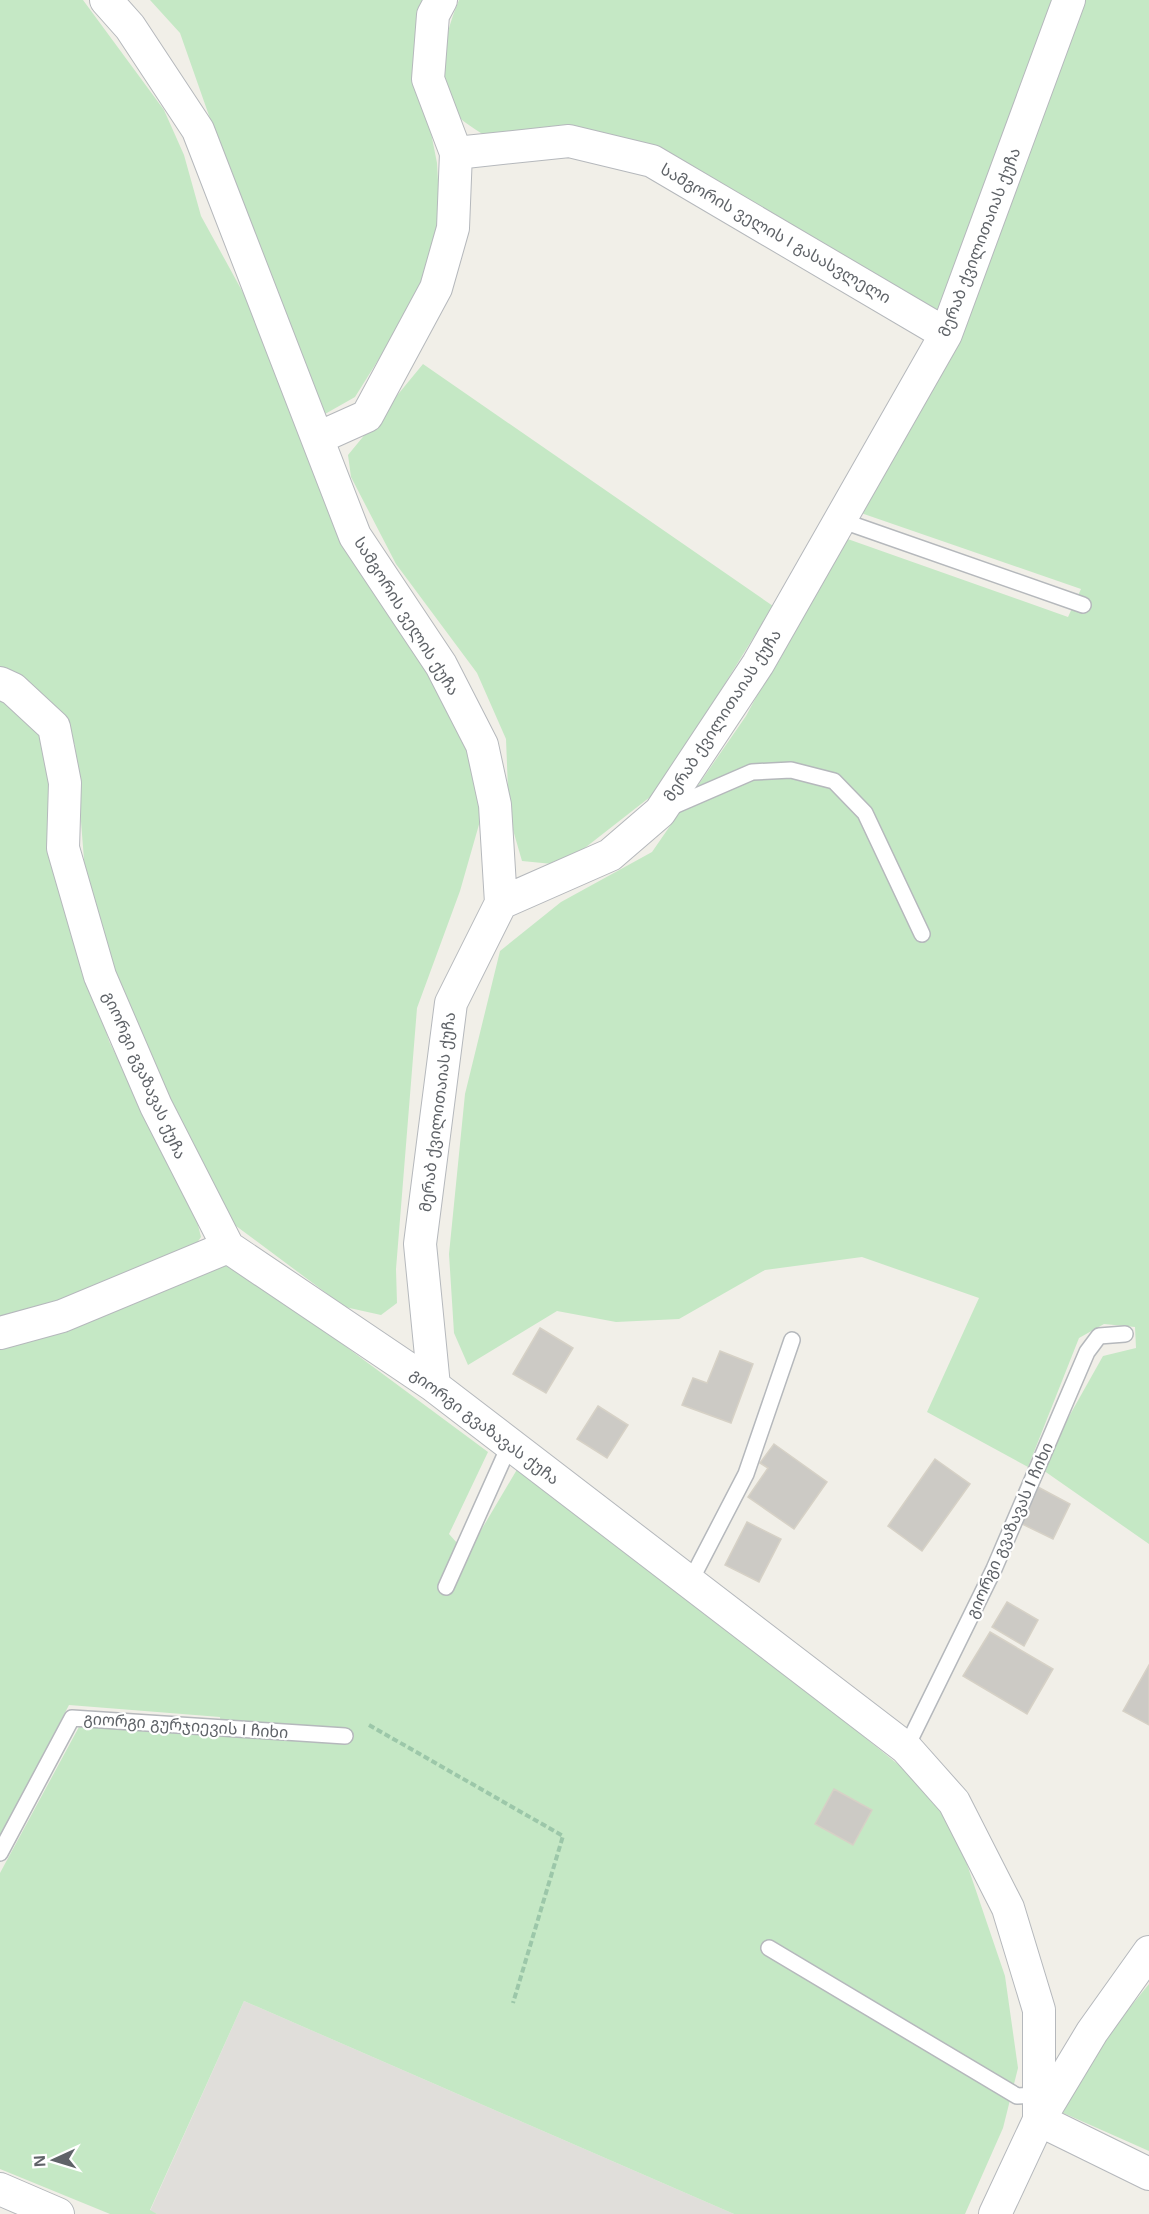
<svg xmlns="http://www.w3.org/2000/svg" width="1149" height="2214" font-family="Arial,'Noto Sans Georgian',sans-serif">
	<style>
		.industrial { fill: #e0deda }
		.green { fill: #c5e8c5 }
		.building { fill: #cccac5; stroke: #d6d1c6; stroke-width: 1.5 }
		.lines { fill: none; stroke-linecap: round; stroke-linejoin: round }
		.service-casing { stroke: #b5b8bc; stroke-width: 18 }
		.minor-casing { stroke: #b5b8bc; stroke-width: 34 }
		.path { stroke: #9cc7a9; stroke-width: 4; stroke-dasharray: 6 3; stroke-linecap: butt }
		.service { stroke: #fff; stroke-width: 15 }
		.minor { stroke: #fff; stroke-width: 32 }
		.labels { text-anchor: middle; stroke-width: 4.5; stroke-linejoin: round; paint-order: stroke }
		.street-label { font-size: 16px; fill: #5f6368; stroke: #fff }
	</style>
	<rect width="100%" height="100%" fill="#f1efe8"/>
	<path class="industrial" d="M244,2001L734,2214H157L150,2211Z"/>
	<path class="green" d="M0,0H83L164,110L184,155L201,216L263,329L403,629L461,729L479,773L482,814L460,891L417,1008L396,1269L397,1303L381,1315L345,1307L228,1220L143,1052L86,885L75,745L50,707L43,736L53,785L57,878L109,1041L196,1217L201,1237L188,1256L0,1322Z
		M150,0H423L419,6L418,67L437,163L440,217L422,290L355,397L325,414L233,184L180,33Z
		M459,0H1058L939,316L652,150L484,135C472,127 455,118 449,104C435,72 446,31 459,0Z
		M1083,0H1149V1544L1040,1468L1103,1356L1136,1348L1135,1327L1104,1324L1079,1338L1028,1467L927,1412L979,1298L862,1257L765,1270L679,1319L616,1322L557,1311L468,1365L454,1333L449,1254L465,1094L500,951L561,902L652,852L746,716L842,537L1068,617L1081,589L861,513L961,339Z
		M423,364L773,606L659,790L563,865L522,861L509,816L506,739L477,673L396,564L351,477L348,455Z
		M233,1263L488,1452L449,1534L467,1554L522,1461L910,1774L954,1826L1005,1976L1018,2068L1003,2128L965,2214H734L244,2001L150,2210L157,2214H110L0,2169V1873L80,1725L222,1737L220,1717L69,1705L0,1836V1338L128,1299Z
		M1149,1984V2151L1061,2112L1100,2044Z"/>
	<path class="building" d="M540,1328L573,1348L546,1393L513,1374Z
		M720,1351L753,1364L731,1423L682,1405L693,1378L707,1383Z
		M598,1406L628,1425L607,1458L577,1439Z
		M774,1444L827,1482L794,1529L748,1497L768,1468L760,1463Z
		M935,1459L970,1484L922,1551L888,1526Z
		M1036,1486L1070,1504L1053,1539L1018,1522Z
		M747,1522L781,1539L759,1582L725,1565Z
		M1007,1602L1038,1620L1024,1646L992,1627Z
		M990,1632L1053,1669L1027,1714L963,1676Z
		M1149,1665V1725L1123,1711Z
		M834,1789L872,1810L853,1845L815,1824Z"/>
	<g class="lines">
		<g class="service-casing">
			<path id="service" d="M840,520L1083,605
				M669,808L752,772L791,770L834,781L865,813L922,934
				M690,1582L746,1474L792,1340
				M446,1587L510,1444
				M906,1748L994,1569L1087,1352L1099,1336L1125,1334
				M0,1853L72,1718L345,1736
				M769,1948L1017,2096L1039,2095"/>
		</g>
		<g class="minor-casing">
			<path id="minor" d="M106,0L130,27L198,130L355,536L441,665L482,745L495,805L501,903
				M456,153L569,141L652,161L946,334
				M318,438L367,416L436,288L453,228L456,153L428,79L433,15L441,0
				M0,683L13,689L54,727L65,783L63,848L100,976L156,1106L228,1247L434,1386L906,1748L954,1802L1008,1908L1039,2010V2120L1149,2174
				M0,1333L62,1316L228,1247
				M434,1386L420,1244L451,1003L501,903L610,855L660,812L758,664L946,334L1069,0
				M0,2189L58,2214
				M995,2214L1039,2120L1092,2032L1149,1952"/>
		</g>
		<path class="path" d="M369,1725L563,1836L513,2003"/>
		<use href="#service" class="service"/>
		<use href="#minor" class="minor"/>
	</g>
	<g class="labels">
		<g class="street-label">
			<text transform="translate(776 233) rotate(30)" y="6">სამგორის ველის I გასასვლელი</text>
			<text transform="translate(979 242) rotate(-69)" y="6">მერაბ ქვილითაიას ქუჩა</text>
			<text transform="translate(407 616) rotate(58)" y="6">სამგორის ველის ქუჩა</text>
			<text transform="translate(722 715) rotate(-57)" y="6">მერაბ ქვილითაიას ქუჩა</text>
			<text transform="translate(145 1075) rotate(66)" y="6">გიორგი გვაზავას ქუჩა</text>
			<text transform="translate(437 1112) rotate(-83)" y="6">მერაბ ქვილითაიას ქუჩა</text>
			<text transform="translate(485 1426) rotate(37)" y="6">გიორგი გვაზავას ქუჩა</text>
			<text transform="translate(1009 1530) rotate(-66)" y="6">გიორგი გვაზავას I ჩიხი</text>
			<text transform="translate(186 1725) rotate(4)" y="6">გიორგი გურჯიევის I ჩიხი</text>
		</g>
	</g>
	<g transform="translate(54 2160) rotate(266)" stroke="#ffffff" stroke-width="4.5" paint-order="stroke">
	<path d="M0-4.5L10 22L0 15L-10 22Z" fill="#5f6368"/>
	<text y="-9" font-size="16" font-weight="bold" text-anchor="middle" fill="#5f6368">N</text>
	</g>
</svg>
